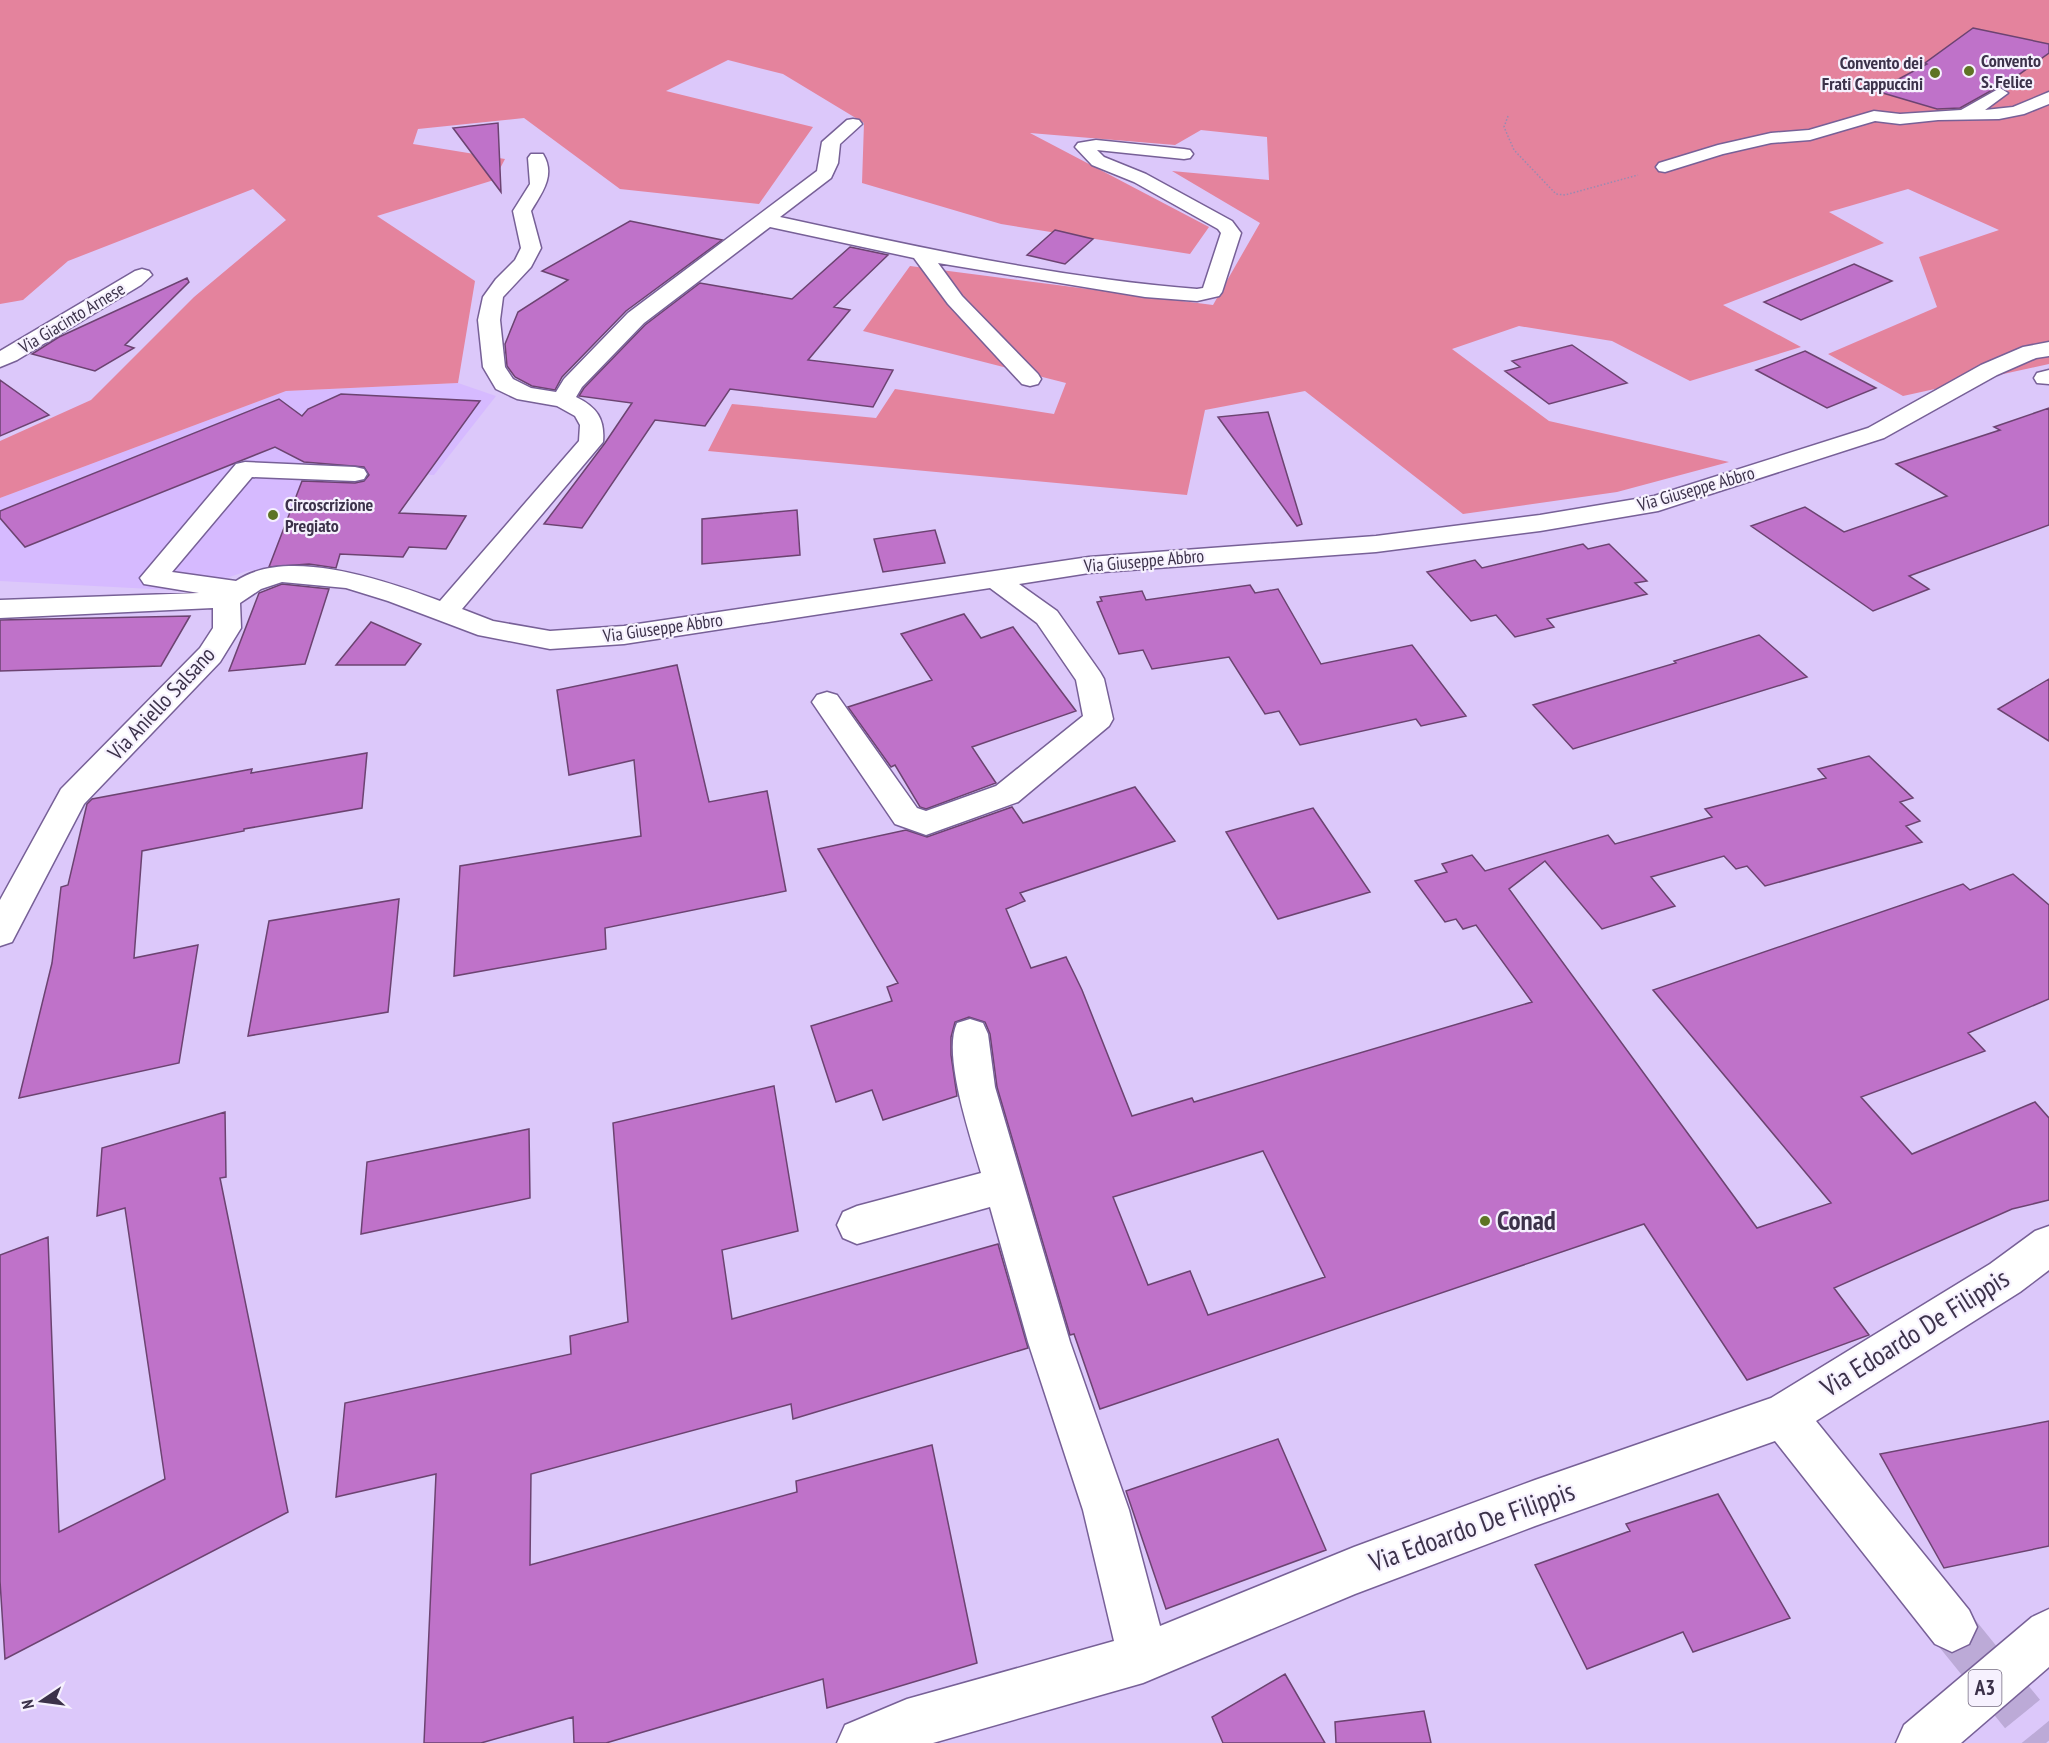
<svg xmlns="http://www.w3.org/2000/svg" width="2049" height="1743" font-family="'PT Sans Narrow',sans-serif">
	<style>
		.built { fill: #d6baff }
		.green { fill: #e4839d }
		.building { fill: #bf72c9; stroke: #6c4371; stroke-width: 1.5; fill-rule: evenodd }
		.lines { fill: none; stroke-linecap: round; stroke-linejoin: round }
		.minor-tunnel { stroke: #bcaad7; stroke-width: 45; stroke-dasharray: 45 22; stroke-linecap: butt }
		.minor-casing { stroke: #776097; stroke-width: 3 }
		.highway-casing { stroke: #776097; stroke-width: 3 }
		.path { stroke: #998ab1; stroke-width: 1.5; stroke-dasharray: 1.5 2; stroke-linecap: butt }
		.minor { fill: #fff; fill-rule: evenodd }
		.highway { fill: #fff; fill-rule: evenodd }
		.poi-dot { fill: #5e7424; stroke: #f6f1fe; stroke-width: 2 }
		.labels { text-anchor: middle; stroke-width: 4.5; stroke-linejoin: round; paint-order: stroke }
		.far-poi-label { font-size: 18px; font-weight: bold; fill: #3c324a; stroke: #f6f1fe; text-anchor: start }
		.far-street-label { font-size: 18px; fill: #3c324a; stroke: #f6f1fe }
		.shield { fill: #f6f1fe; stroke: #746b80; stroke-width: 1.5 }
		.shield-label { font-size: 21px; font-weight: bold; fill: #3c324a }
		.street-label { font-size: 22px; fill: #3c324a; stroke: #f6f1fe }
		.near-poi-label { font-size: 27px; font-weight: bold; fill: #3c324a; stroke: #f6f1fe; text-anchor: start }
		.near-street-label { font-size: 27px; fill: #3c324a; stroke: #f6f1fe }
	</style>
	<rect width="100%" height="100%" fill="#dcc8fa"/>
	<path class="built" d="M458,383L496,396L434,475L381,472L320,560L247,571L189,591L0,581V498L286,391Z"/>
	<path class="green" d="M0,0H2049V364L1903,396L1828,354L1937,307L1919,257L1999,230L1908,189L1829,212L1884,243L1723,305L1801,347L1690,381L1612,341L1519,326L1452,349L1549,421L1729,462L1617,492L1463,514L1305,391L1205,410L1187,495L708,451L732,404L876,418L895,389L1054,414L1066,383L863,331L910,266L1213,305L1260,223L1172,171L1269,180L1267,137L1201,130L1175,145L1030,133L1209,227L1190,254L1001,224L862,183L864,123L783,74L728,60L666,91L813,127L759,204L620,189L524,118L418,129L413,144L505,159L494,180L377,216L475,281L458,383L286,391L0,498V441L91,400L194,297L286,220L253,189L68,261L23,300L0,304Z"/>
	<path class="building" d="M1973,28L2049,44V53L2014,78L1960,108L1937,109L1876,91L1927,64L1925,63Z
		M498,123L501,192L453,128Z
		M630,221L722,240L626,311L562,377L555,390L532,386L515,377L507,366L505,344L518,312L568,280L542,271Z
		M1055,230L1093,239L1065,264L1027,255Z
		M850,247L888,255L834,307L850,310L808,360L893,370L873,407L730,389L705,426L655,420L582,528L544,524L605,443L632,403L579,396L584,388L645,325L700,283L792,299Z
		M1854,264L1892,281L1801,320L1764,302Z
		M187,278L189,282L125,345L134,348L95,371L32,354L59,337Z
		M1572,345L1627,383L1549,404L1505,371L1520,367L1512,361Z
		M1805,351L1876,388L1827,408L1756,370Z
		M0,380L49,415L0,436Z
		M341,394L480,401L399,513L466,516L446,549L409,547L403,557L340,554L336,568L309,564L269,567L302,481L355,483L364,481L369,475L364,467L304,462L275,447L25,547L0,518V511L279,399L302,416L308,409Z
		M2049,408V525L1909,576L1929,589L1873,611L1751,526L1805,507L1844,532L1947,496L1896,464L2000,430L1994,427Z
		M1268,412L1302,524L1297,526L1218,417Z
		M797,510L800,555L702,564V519Z
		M935,530L945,563L883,572L874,539Z
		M1583,544L1588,549L1609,544L1647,581L1635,583L1647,594L1547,619L1554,627L1515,637L1496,615L1471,621L1427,572L1475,560L1482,568Z
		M282,584L329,589L305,664L229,671L259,593Z
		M1250,585L1255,593L1278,589L1321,664L1412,645L1466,716L1421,726L1416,719L1300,745L1279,711L1265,714L1229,657L1152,669L1143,650L1119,654L1097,602L1102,601L1100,597L1142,591L1146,600Z
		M964,614L981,638L1013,627L1076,711L972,747L996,783L926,809L920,807L895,765L891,767L848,707L932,680L901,634Z
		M190,616L161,666L0,671V620Z
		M371,622L421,644L405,665H336Z
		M1759,635L1807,677L1573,749L1533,705L1676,663L1674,661Z
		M677,665L709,802L767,791L786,891L605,928L606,949L454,976L460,866L641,836L634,760L569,775L557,690Z
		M2049,679V741L1998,709Z
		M367,753L362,808L244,829V831L142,851L134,958L198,945L179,1063L19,1098L52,963L61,887L68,885L87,804L92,799L252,769L251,773Z
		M1869,756L1913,798L1900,802L1920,821L1906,826L1922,842L1765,886L1747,866L1736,869L1724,856L1651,877L1675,906L1602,929L1545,861L1509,889L1757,1228L1831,1203L1653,990L1963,884L1970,890L2013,874L2049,905V999L1968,1033L1985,1051L1861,1097L1912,1154L2035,1102L2049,1118V1200L2012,1209L1834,1288L1869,1335L1747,1380L1644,1224L1100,1409L1074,1334L1070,1335L997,1087L990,1034L985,1022L969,1017L955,1022L951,1037V1055L957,1096L883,1120L872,1090L836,1102L811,1026L892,1001L887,987L898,983L818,849L906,830L927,837L1012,807L1023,823L1135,787L1175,841L1020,893L1025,901L1006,909L1031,968L1066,957L1082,990L1132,1116L1192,1098L1194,1102L1532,1002L1476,925L1463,929L1456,919L1445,922L1415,881L1447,872L1442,864L1472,855L1485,871L1608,835L1615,844L1712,817L1705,809L1826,778L1818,769ZM1263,1151L1325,1277L1208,1315L1190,1271L1148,1285L1113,1197Z
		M1313,808L1370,892L1278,919L1226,832Z
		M399,899L388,1012L248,1036L269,921Z
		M774,1086L798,1231L722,1250L732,1319L998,1244L1028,1348L793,1419L791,1404L531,1474L530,1565L797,1492L796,1481L932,1445L977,1663L827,1708L823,1679L606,1743H574L573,1717L481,1743H424L436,1474L336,1497L345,1403L571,1354L570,1336L628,1322L613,1123Z
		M225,1112L226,1177L220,1178L288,1512L5,1659L0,1581V1255L48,1237L59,1532L165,1479L125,1208L97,1216L102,1148Z
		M529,1129L530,1198L361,1234L367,1162Z
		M2049,1421V1546L1944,1568L1880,1454Z
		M1278,1439L1326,1550L1166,1609L1126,1491Z
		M1718,1494L1790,1618L1693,1652L1683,1632L1587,1669L1535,1565L1630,1531L1626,1524Z
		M1285,1674L1325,1743H1223L1212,1717Z
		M1424,1711L1431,1743H1336L1335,1722Z"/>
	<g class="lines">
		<path class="minor-tunnel" d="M1952,1627L2046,1743"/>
		<g class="minor-casing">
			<path id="minor" d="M2000,88L2008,93L1985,110L2013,107L2049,92V104L2024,114L1999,119L1938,120L1900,124L1875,121L1810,140L1771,143L1723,154L1665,172L1659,171L1656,167L1659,163L1718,145L1771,133L1809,130L1874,111L1900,114L1961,110Z
				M853,119L859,120L862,124L840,144L838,163L831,178L780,217C917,247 1057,278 1197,289L1203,288L1221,233L1218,229L1134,182L1092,165L1075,147L1078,143L1096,140L1184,149L1190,150L1193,154L1190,158L1184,159L1097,150L1104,157L1146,174L1232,221L1241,233L1222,292L1219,296L1197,301L1145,297L938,263L962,296L1038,374L1041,379L1038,384L1030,386L1022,384L948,304L914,258L770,227L644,323L582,387L576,397C597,407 605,419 603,442L462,609L493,621L550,631L624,626L1089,557L1376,536L1540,515L1654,496L1868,428L1981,365L2023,347L2049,342V356L2036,358L1997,375L1884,438L1658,511L1540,531L1376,552L1089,573L1019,584L1057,611L1100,672L1104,679L1113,719L1109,726L1018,802L926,835L895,824L812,702L817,695L827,692L837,695L917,808L926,811L996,786L1083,716L1076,680L1037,623L990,588L624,644L550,649L478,635L388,601L346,588L282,582L261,589L240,603L241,628L220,662L84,804L12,942L0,946V900L61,789L200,648L213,628V608L0,618V600L199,593L144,584L140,578L236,464L245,462L355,467L364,469L367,474L364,479L355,481L252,477L172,572L236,581C287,546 387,581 440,601L579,441L580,425L575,416L557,406L517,399L496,389L483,367L478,320L483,297L496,279L515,260L521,248L513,211L530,184L528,158L531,154H543C556,175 542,193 531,211L541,248L531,267L503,297L500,320L505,367L513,379L531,388L556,392L564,379L628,313L817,171L822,142L847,120Z
				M142,269L149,271L152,275L141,285L17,360L0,367V351L135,271Z
				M2049,370V384L2037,383L2034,378L2037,373Z
				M970,1019L983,1023L988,1034L995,1087L1070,1342L1129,1510L1160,1626L1354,1547L1535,1480L1771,1398L1990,1264L2035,1231L2049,1226V1270L2020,1292L1816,1421L1969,1610L1977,1627L1969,1644L1952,1652L1935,1644L1775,1441L1535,1526L1355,1594L1143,1683L933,1743H837L845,1725L907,1699L1114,1641L1083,1510L1028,1342L990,1207L857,1244L843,1238L837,1225L843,1212L857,1206L981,1173C971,1138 942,1055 957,1023Z"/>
		</g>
		<g class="highway-casing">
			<path id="highway" d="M2049,1609V1667L1961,1743H1896L1904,1725L2032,1617Z"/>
		</g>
		<path class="path" d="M1508,116L1504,127L1514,150L1556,194L1565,195L1638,175"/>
		<use href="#minor" class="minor"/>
		<use href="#highway" class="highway"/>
	</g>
	<g class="poi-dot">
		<circle cx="1969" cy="71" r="6"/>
		<circle cx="1935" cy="73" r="6"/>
		<circle cx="273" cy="515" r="6"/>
		<circle cx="1485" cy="1221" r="6"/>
	</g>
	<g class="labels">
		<g class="far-poi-label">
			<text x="1981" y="67">Convento<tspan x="1981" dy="21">S. Felice</tspan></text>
			<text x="1923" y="69" text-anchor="end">Convento dei<tspan x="1923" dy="21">Frati Cappuccini</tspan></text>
			<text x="285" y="511">Circoscrizione<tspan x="285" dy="21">Pregiato</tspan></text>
		</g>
		<g class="far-street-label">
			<text transform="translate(72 318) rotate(-31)" y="6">Via Giacinto Arnese</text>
			<text transform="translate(1696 489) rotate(-16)" y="6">Via Giuseppe Abbro</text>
			<text transform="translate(1144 561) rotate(-5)" y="6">Via Giuseppe Abbro</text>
			<text transform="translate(663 628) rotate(-8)" y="6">Via Giuseppe Abbro</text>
		</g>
		<rect class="shield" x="1968.5" y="1670" width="33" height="36" rx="4.5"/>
		<g class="shield-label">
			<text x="1985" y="1695">A3</text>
		</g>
		<g class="street-label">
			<text transform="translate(161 703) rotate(-47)" y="8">Via Aniello Salsano</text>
		</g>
		<g class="near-poi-label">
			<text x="1497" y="1230">Conad</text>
		</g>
		<g class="near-street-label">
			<text transform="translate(1915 1333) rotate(-32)" y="9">Via Edoardo De Filippis</text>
			<text transform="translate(1472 1527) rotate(-20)" y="9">Via Edoardo De Filippis</text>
		</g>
	</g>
	<g transform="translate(42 1701) rotate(257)" stroke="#f6f1fe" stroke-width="4.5" paint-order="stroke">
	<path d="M0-4.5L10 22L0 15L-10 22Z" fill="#3c324a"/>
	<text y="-9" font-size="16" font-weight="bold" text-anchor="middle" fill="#3c324a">N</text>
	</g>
</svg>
